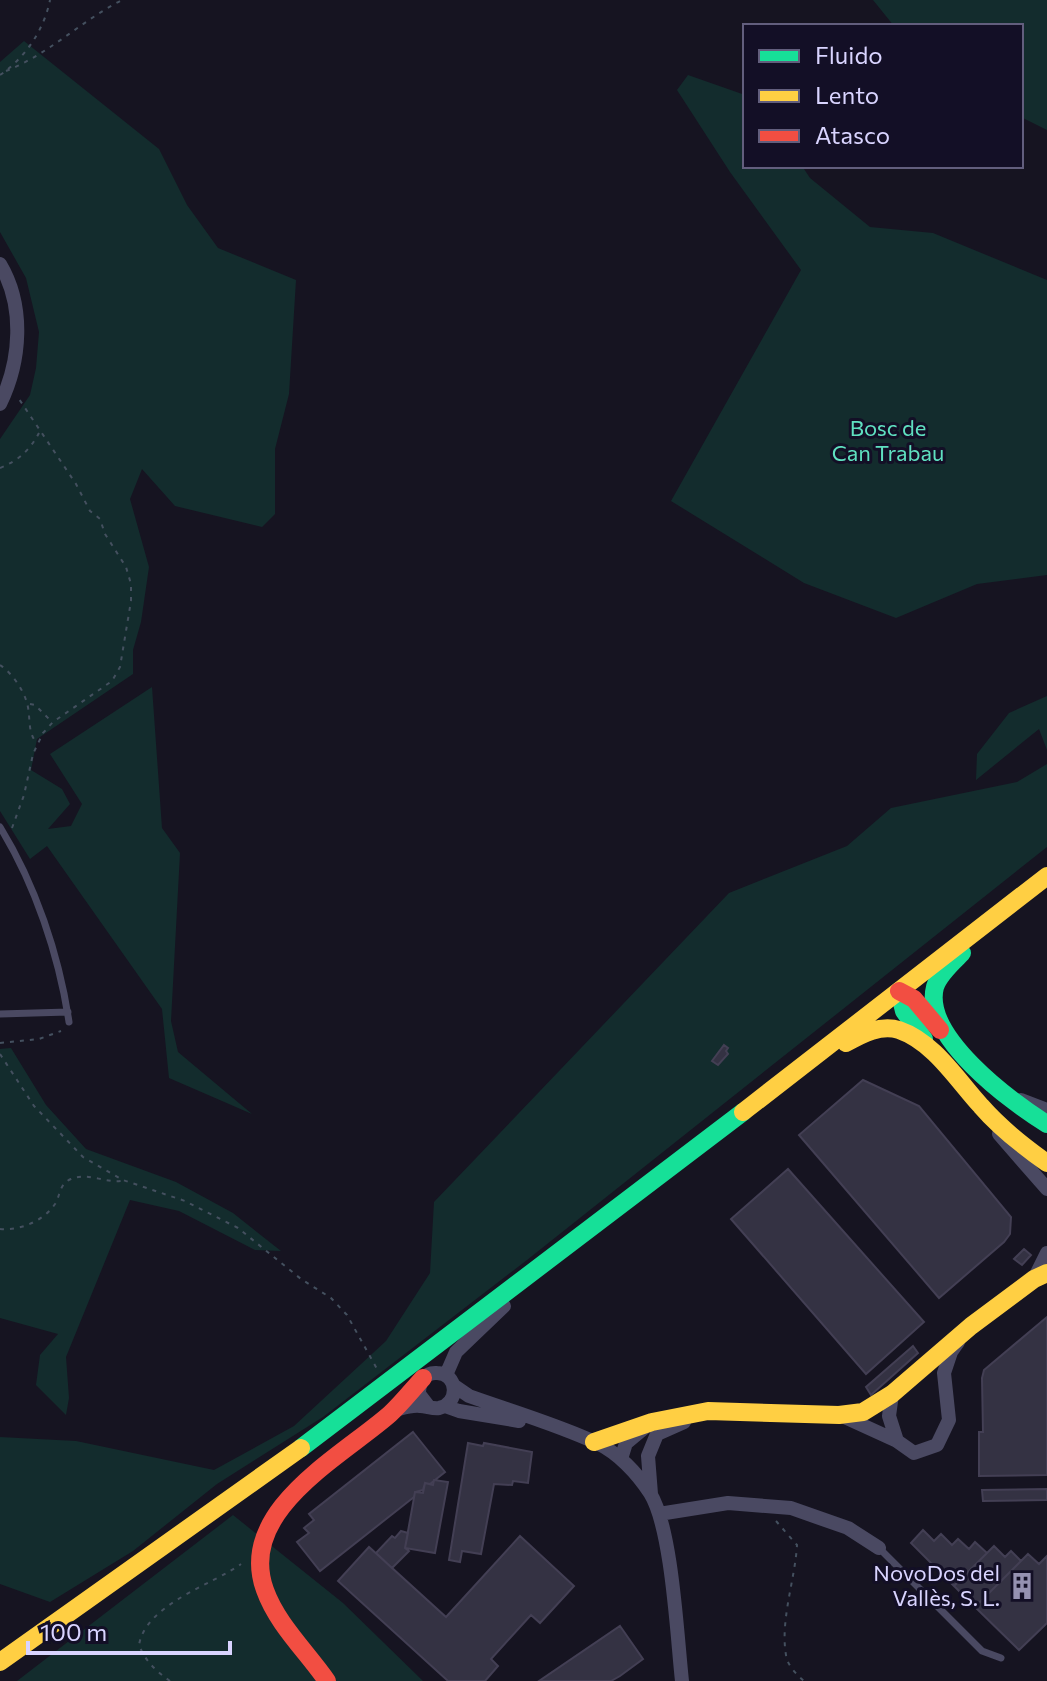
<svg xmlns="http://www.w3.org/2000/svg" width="1047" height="1681" font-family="Commissioner,sans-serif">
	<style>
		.green { fill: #132c2d }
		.building { fill: #343243; stroke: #433f54; stroke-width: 2 }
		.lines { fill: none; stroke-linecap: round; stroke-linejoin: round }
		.path { stroke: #44505f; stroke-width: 2; stroke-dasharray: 4 6; stroke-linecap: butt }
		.lane { stroke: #4a4962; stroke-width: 7 }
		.street { stroke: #4a4962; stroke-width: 14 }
		.fast { stroke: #16e098; stroke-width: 18 }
		.slow { stroke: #ffcf43; stroke-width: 18 }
		.jam { stroke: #f24e42; stroke-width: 18 }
		.labels { text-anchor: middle; stroke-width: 6; stroke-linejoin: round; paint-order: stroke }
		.park-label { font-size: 22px; fill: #5fe0c0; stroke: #130f26 }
		.poi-label { font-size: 22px; fill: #d9d4ff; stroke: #130f26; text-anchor: end }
	</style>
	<rect width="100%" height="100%" fill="#161421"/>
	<path class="green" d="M873,0H1047V130L1021,117V26H894Z
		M24,41L159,149L187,205L218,248L296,280L289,394L275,449V514L262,527L175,506L142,469L130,499L149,567L141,622L133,650V674L37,739L31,770L62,789L70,804L48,829L71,826L82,804L50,754L152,687L162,828L180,853L171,1021L178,1052L252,1114L169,1078L162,1009L47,846L30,859L0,811V439L30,395L36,368L39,332L26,278L0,232V62Z
		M688,75L745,95V166H802L810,178L870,227L933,233L1047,280V575L977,584L896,618L804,583L671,501L801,270L730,172L677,90Z
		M1047,696V750L1039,729L976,780L977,754L1009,713Z
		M1047,764V847L527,1260L323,1417L217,1484L133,1551L50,1602L0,1584V1437L76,1441L214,1470L294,1426L386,1341L430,1273L434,1202L729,893L847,846L891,808L1017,782Z
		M11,1048L46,1105L86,1149L176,1182L233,1213L281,1251L255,1250L179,1211L130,1200L66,1357L69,1398L66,1415L36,1385L40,1355L58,1334L0,1318V1049Z
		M233,1515L343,1603L423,1681H17Z"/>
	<path class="building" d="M724,1045L728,1048L726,1051L728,1054L718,1065L712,1061Z
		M863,1080L919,1106L1011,1217L1010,1234L1004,1242L939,1298L799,1135Z
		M788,1169L924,1322L866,1374L731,1219Z
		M1024,1249L1031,1255L1022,1265L1014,1259Z
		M1047,1317V1475L979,1476V1432H983L982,1378L984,1370Z
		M913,1346L918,1353L871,1395L866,1387Z
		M413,1432L445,1472L430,1484L425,1483L423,1490L415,1492L414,1497L320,1571L297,1542L309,1533L304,1528L314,1520L309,1514Z
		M468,1443L483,1446L484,1443L532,1452L528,1483L513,1481L512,1485L494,1484L481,1554L462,1551L460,1562L449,1560Z
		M434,1480L448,1482L435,1553L405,1548L415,1492L423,1493L425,1483L433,1485Z
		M1047,1489V1500L983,1501L982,1490Z
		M923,1530L934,1541L941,1534L952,1545L958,1539L969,1549L975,1542L987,1553L954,1586L911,1543Z
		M401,1531L408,1533L405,1548L409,1551L392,1568L376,1553L392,1536L395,1538Z
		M520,1536L574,1586L540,1623L531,1615L491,1659L498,1666L485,1681H448L338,1581L369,1547L446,1617Z
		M994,1546L1005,1557L1011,1551L1021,1561L975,1607L954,1586Z
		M1028,1554L1039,1564L1047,1556V1623L1019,1650L975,1607Z
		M620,1626L643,1659L620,1676L611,1681H539Z"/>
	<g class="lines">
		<path class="path" d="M6,71C49,54 81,21 122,0
			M0,75C25,58 44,30 50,0
			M0,468C19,460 29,451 39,433
			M0,665C12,673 23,689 27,703C31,717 27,731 36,742
			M30,704L35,705L52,722
			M12,828L24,795L33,754L43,733L53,722L112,681L120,667L131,601V584L126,567L105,534L100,519L90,511L76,484L19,399
			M0,1043L39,1039L61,1031
			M0,1054L34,1106L83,1157L123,1180L185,1201L238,1228L301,1279L331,1298L347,1315L377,1369
			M0,1229C19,1231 44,1221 55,1204C61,1194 59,1184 71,1179C87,1172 105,1183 121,1181
			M776,1521L797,1545C795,1580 780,1620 786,1655C787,1665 797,1675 804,1681
			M170,1681C156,1671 145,1661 139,1645C146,1604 212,1585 241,1564"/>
		<path class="lane" d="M0,827C35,884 59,955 69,1022
			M0,1014L68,1012
			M879,1548L982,1651L1001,1658"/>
		<path class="street" d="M0,264C25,306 21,361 0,404
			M1021,1100L1047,1110
			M999,1134L1047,1189
			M1034,1279L1047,1253
			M446,1375L456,1352L504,1306
			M453,1385L469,1396C511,1411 556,1424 597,1443C618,1453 637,1473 650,1493C672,1528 677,1636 682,1681
			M892,1394L889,1416L897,1441L914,1453L937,1445L949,1420L944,1373L951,1352L958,1342
			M445,1406L459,1411L519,1421
			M395,1410C403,1408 411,1405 420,1406C426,1406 433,1409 439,1408C460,1404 458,1373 437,1373C424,1372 419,1383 419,1394L429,1407
			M840,1415L897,1441
			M621,1459L626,1443L644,1428
			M651,1494L648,1456L657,1434L684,1422
			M659,1514L728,1503L791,1508L848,1528L879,1548"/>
		<path class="fast" d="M962,953C953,962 939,974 935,987C922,1036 1011,1102 1047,1124
			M899,991L904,1011L924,1039
			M301,1448L743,1112"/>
		<path class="slow" d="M846,1043C862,1034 881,1024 899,1030C934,1042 957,1080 981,1106C1000,1128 1023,1146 1047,1163
			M743,1112L1047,876
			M594,1442L652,1422L708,1411L839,1415L863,1412L892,1394L971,1326L1034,1279L1047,1273
			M0,1662L301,1448"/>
		<path class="jam" d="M899,991L914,999L940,1030
			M327,1681C307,1652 277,1624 265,1590C236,1511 341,1457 390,1414C402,1403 412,1390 423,1378"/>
	</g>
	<defs>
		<g id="building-bare" transform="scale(2.16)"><path d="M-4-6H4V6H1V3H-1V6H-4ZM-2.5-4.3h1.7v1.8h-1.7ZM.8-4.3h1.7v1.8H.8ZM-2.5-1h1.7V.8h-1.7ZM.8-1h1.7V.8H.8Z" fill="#9591b1" stroke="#130f26" stroke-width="2.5" paint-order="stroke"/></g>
	</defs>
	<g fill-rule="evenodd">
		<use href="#building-bare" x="1022" y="1586"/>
	</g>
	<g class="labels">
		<g class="park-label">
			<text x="888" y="436">Bosc de<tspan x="888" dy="25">Can Trabau</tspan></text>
		</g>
		<g class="poi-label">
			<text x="1000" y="1581">NovoDos del<tspan x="1000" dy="25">Vallès, S. L.</tspan></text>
		</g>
	</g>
	<rect x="743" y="24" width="280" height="144" fill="#130f26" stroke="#625e7d" stroke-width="2"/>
	<rect x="759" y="50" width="40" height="12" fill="#16e098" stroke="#625e7d" stroke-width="2"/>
	<text x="815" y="64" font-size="24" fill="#d9d4ff">Fluido</text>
	<rect x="759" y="90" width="40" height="12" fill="#ffcf43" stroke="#625e7d" stroke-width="2"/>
	<text x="815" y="104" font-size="24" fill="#d9d4ff">Lento</text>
	<rect x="759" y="130" width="40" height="12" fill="#f24e42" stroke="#625e7d" stroke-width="2"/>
	<text x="815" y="144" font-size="24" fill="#d9d4ff">Atasco</text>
	<path d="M28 1641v12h202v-12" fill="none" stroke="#d9d4ff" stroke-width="4"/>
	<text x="40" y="1641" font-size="24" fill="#d9d4ff" stroke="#130f26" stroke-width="6" paint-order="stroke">100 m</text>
</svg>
